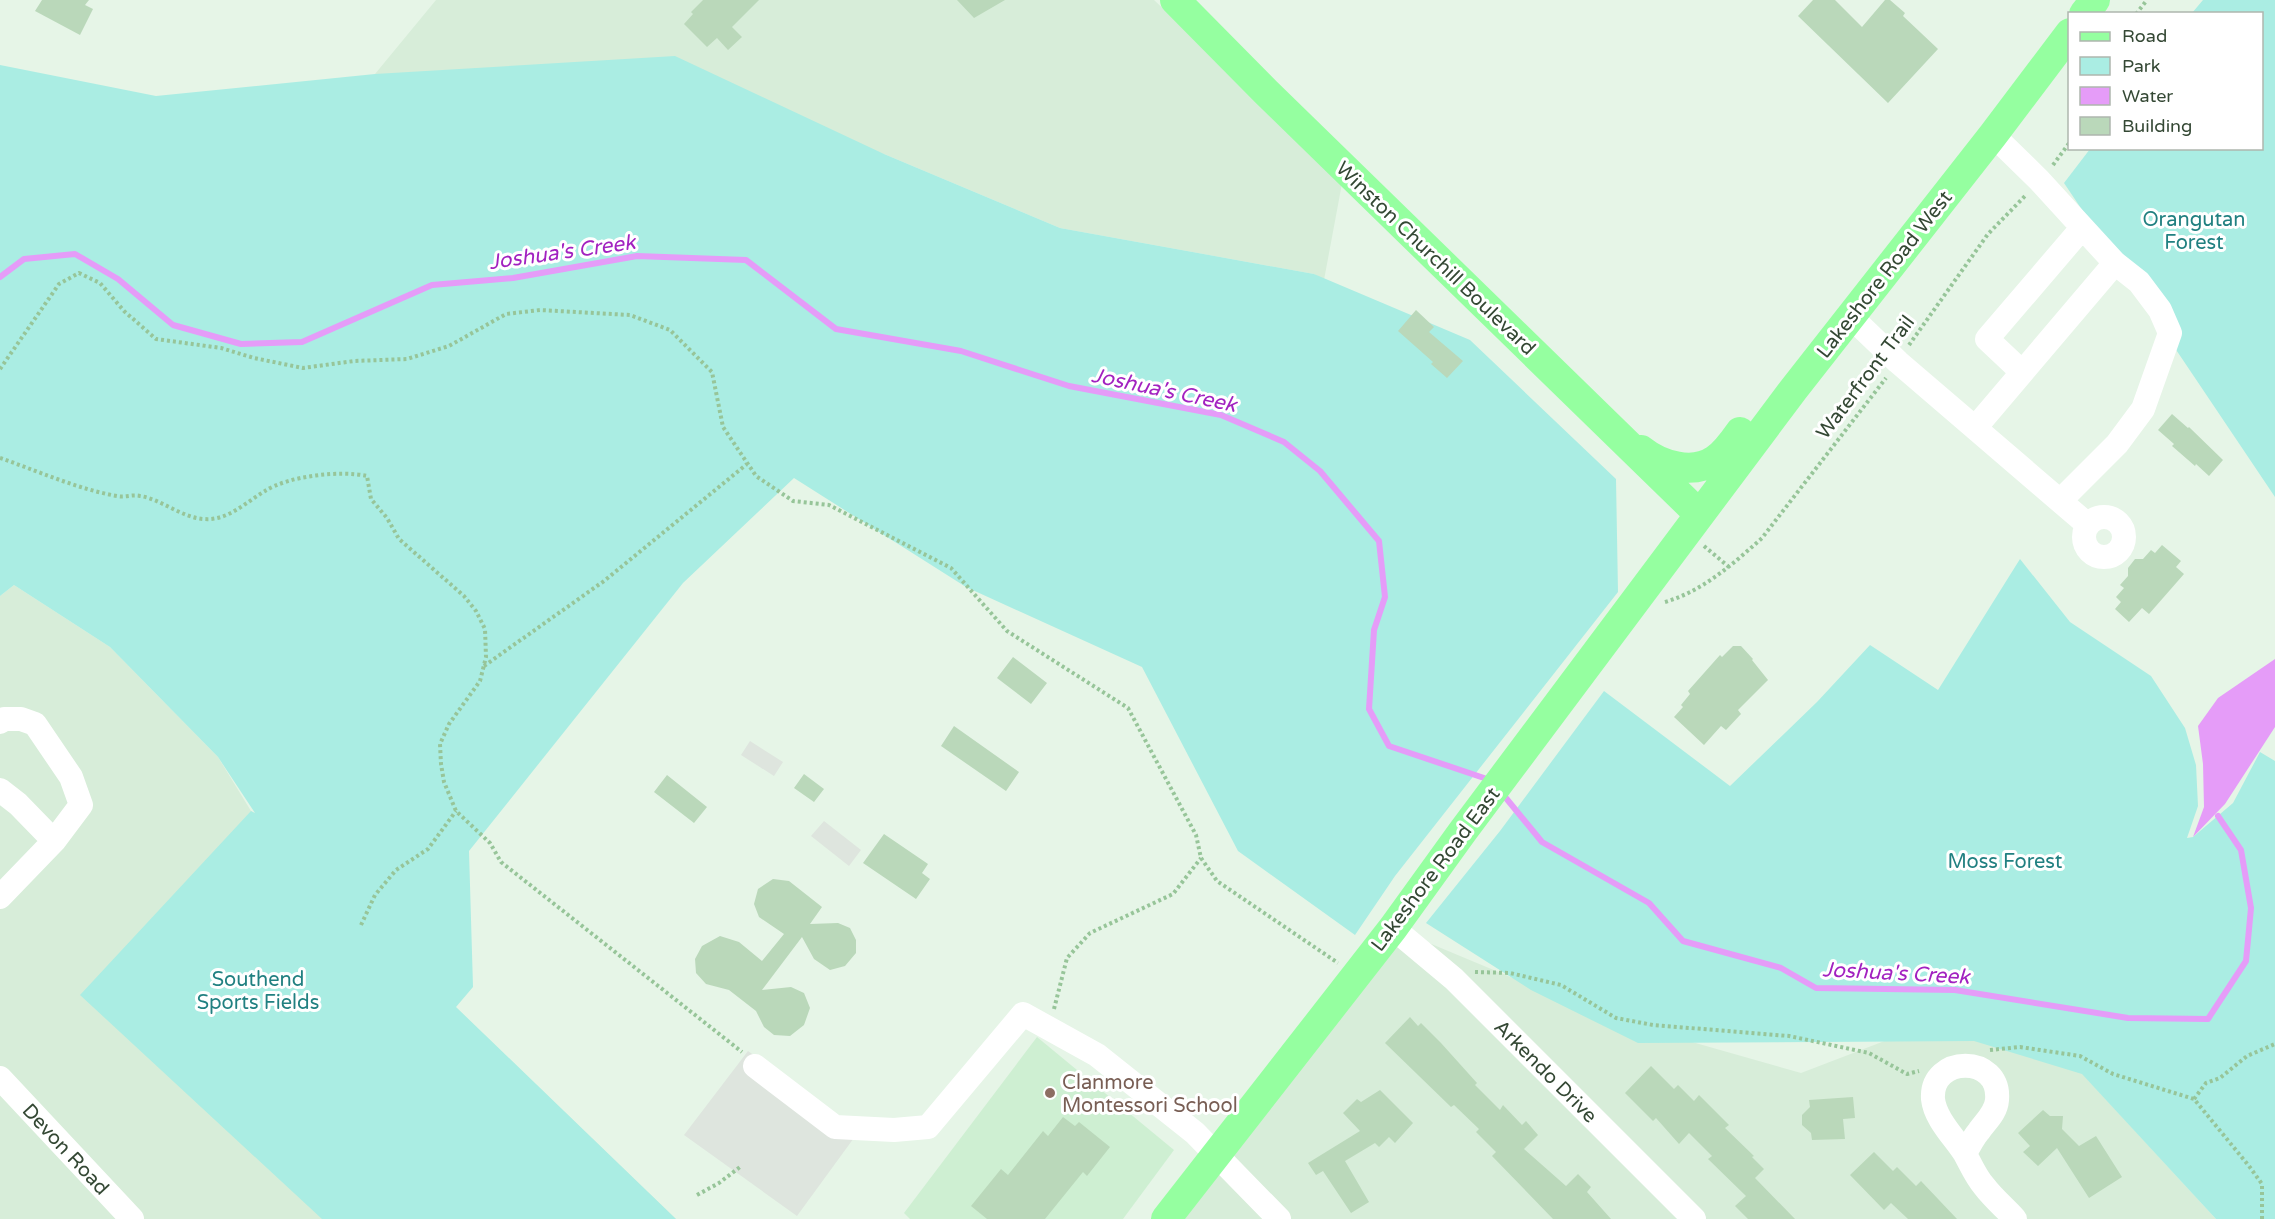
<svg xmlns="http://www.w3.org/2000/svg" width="2275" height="1219" font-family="'Varela Round',sans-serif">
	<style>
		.residential { fill: #d7edd9 }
		.education { fill: #ceefd2 }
		.green { fill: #aaede3 }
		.parking { fill: #dee5de }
		.water { fill: #e59cf8 }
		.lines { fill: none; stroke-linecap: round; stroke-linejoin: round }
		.stream { stroke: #e59cf8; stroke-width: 6 }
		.building { fill: #bad8ba }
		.path { stroke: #97c599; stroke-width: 4; stroke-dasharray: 3 3; stroke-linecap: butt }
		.minor { stroke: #fff; stroke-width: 24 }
		.major { stroke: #95ffa0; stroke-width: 30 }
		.education-dot { fill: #8d6e63; stroke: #fff; stroke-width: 2 }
		.labels { text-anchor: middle; stroke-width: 6; stroke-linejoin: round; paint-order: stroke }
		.park-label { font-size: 20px; fill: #218081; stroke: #fff }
		.street-label { font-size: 20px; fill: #344834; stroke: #fff }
		.education-label { font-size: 20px; fill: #785e54; stroke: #fff; text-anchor: start }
		.water-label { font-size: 21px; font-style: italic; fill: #a222c0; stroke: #fff }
	</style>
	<rect width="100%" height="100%" fill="#e6f5e7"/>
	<path class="residential" d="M436,0H1154L1343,178L1324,280L1314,274L1060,228L884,154L375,74Z
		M14,585L110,647L218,757L251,811L676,1219H0V596Z
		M1393,928L1611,1019L1801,1073L1968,1009L2032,1019L2216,1219H1166Z"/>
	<path class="education" d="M1037,1037L1174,1150L1123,1219H910L904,1213Z"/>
	<path class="green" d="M2203,0H2275V497L2064,183L2090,149L2262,148V14L2192,13Z
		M675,56L884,154L1060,228L1314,274L1470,340L1616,479L1618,592L1395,876L1355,935L1238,851L1142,667L966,587L794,478L683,583L469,851L473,987L456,1007L676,1219H322L80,995L251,811L255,813L218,757L110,647L14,585L0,596V65L156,96L375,74Z
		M2020,559L2070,622L2151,676L2185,728L2196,765L2198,806L2187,838L2193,837L2233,803L2260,752L2275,761V1219H2216L2082,1074L1974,1041L1638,1043L1531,990L1426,923L1500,831L1604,691L1730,786L1817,702L1870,645L1938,690Z"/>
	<path class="parking" d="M750,741L783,762L774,776L741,755Z
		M824,821L861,850L849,866L811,836Z
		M748,1051L859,1131L797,1216L684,1135Z"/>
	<path class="water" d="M2275,659V727L2225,804L2193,837L2204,807L2203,764L2198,726L2218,698Z"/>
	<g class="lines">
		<path class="stream" d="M0,277L24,259L75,254L118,279L173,325L241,344L302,342L432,285L513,278L637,256L746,260L836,329L961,351L1069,386L1221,415L1284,442L1320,471L1379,541L1385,597L1374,630L1369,709L1389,746L1490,780
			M1501,792L1542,842L1649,903L1683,941L1781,968L1816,988L1955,990L2128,1018L2208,1019L2246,961L2251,908L2241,850L2218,816"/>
	</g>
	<path class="building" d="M42,0H89L85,5L93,9L80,35L35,11Z
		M703,0H759L732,27L742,37L728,50L717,38L707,47L684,24L693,14L691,12Z
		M957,0H1005L974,18Z
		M1813,0H1835L1862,27L1885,0H1890L1905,13L1903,16L1938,49L1888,103L1798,16Z
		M1416,310L1434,327L1429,332L1463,361L1447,378L1431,364L1433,362L1398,331Z
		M2172,414L2188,428L2189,427L2223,460L2209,476L2196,464L2195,466L2172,446L2174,444L2158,430Z
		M2162,545L2181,561L2176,567L2184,574L2149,614L2142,608L2129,622L2115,609L2121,602L2116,597L2124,588L2120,585L2128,576V568L2135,559H2143L2151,550L2155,553Z
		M1733,646H1741L1753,659L1752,660L1768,680L1738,710L1741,714L1726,730L1721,726L1704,745L1674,717L1683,707L1681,705L1690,694L1688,691L1720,655L1722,657Z
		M1013,657L1047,683L1031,704L997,678Z
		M954,726L1019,772L1006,791L941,746Z
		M804,774L824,789L814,802L794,788Z
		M667,775L707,807L694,823L654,792Z
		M884,834L928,864L922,873L930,879L916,899L863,863Z
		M773,879L789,881L822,907L810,924L838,923L850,928L856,940V953L845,966L830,970L814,959L802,937L762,990L791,987L804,993L810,1008L804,1025L790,1036L774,1035L764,1027L756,1011L729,990L706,984L696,973L695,959L702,946L720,936L739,942L762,961L784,934L759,917L754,904L758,889Z
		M1410,1017L1418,1026L1421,1023L1441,1043L1477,1083L1475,1085L1500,1110L1503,1105L1522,1125L1526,1121L1538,1135L1524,1149L1566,1186L1578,1174L1591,1187L1587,1192L1611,1219H1553L1492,1156L1496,1152L1476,1132L1479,1129L1454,1105L1451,1107L1385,1043Z
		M1651,1066L1674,1089L1678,1085L1694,1101L1699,1095L1729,1125L1725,1128L1754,1156L1752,1157L1764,1169L1755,1178L1795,1219H1748L1735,1206L1746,1196L1708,1159L1712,1156L1689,1133L1679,1144L1656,1118L1653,1121L1625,1093Z
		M1380,1090L1413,1123L1395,1143L1389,1137L1379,1147L1375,1143L1345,1161L1369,1202L1351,1213L1323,1171L1316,1175L1308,1163L1360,1131L1343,1113L1357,1099L1361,1102Z
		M1853,1097L1855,1118L1843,1119L1845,1139L1812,1140L1811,1133L1802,1125V1115L1810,1107L1809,1100Z
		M2043,1110L2050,1116H2063L2062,1129L2079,1146L2096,1136L2122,1177L2089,1198L2057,1148L2038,1166L2023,1152L2030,1146L2018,1133Z
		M1063,1117L1075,1126L1079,1122L1110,1147L1087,1176L1083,1172L1045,1219H987L971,1206L1001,1169L1008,1175L1043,1131L1048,1136Z
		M1874,1152L1893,1171L1897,1167L1916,1186L1921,1181L1957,1219H1908L1891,1203L1884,1210L1850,1175Z"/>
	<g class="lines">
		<path class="path" d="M2136,14L2147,0
			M2053,165L2070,142
			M1909,345L1988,234L2026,195
			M0,369L59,284L79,273L100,283L124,311L156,339L221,348L254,358L303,368L354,361L407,359L449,346L506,314L540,310L630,315L670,330L712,372L723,427L756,476L793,501L829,505L951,568L1007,631L1128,708L1196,835L1201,858L1217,881L1338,963
			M0,458C38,471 77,489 117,496C125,498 132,494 140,496C161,499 182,518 204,519C228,521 246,502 265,491C288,476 340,470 367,476L371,499L387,518L399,539L464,596L476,611L485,629L486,657L480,681L449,724L440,744L441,764L444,782L456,811L490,843L501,862L742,1052
			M1704,546L1729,567
			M1665,602C1703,591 1733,564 1762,538L1886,378
			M484,666L604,581L747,464
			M361,925L375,895L396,870L428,849L456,811
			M1475,972L1510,973L1561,985L1616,1018L1653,1025L1789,1036L1869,1053L1907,1074L1919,1071
			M1054,1009L1067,958L1090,933L1173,894L1201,858
			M1990,1050L2020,1047L2080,1056L2113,1074L2194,1099L2249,1166L2262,1184V1219
			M2194,1099L2206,1083L2220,1078L2247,1056L2275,1044
			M697,1195L719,1183L740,1167"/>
		<path class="minor" d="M1993,135L2039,180L2115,263L2139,282L2160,310L2170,333L2143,409L2117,444L2060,501
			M1850,316L1898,362L2088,525
			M2022,372L1987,339L2082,228
			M1975,428L2115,263
			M2084 537a20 20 0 1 1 40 0a20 20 0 1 1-40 0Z
			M0,722L4,719H21L35,724L71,777L81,805L54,841L0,897
			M0,790L18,804L54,841
			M1393,928L1454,979L1694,1219
			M755,1066L835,1127L894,1130L928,1127L1023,1014L1097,1055L1195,1133L1279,1219
			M0,1078L132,1219
			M1965,1154C1969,1146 1973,1138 1979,1131C1986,1121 1996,1113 1997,1100C2001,1054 1930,1055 1933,1099C1935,1119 1955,1138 1965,1154C1971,1165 1976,1177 1984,1186C1993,1198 2005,1208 2015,1219"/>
		<path class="major" d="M1175,0L1266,92L1699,514
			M2084,14L2095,0
			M1641,450C1661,466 1693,475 1715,460C1725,453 1733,442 1740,432
			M1166,1219L1393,928L1463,831L1793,390L1993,135L2070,33"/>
	</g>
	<circle class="education-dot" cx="1050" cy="1093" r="6"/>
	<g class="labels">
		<g class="park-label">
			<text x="2194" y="226">Orangutan<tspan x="2194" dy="23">Forest</tspan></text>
			<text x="2005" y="868">Moss Forest</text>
			<text x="258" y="986">Southend<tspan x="258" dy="23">Sports Fields</tspan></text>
		</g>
		<g class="street-label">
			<text transform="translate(1436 258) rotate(44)" y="7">Winston Churchill Boulevard</text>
			<text transform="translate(1884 274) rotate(-52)" y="7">Lakeshore Road West</text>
			<text transform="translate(1865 377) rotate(-53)" y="7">Waterfront Trail</text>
			<text transform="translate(1435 869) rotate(-53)" y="7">Lakeshore Road East</text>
			<text transform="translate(1546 1071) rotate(45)" y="7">Arkendo Drive</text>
			<text transform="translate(66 1149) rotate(47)" y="7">Devon Road</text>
		</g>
		<g class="education-label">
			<text x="1062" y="1089">Clanmore<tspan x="1062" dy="23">Montessori School</tspan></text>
		</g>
		<g class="water-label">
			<text transform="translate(562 252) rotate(-8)" y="7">Joshua's Creek</text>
			<text transform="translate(1164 390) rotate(12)" y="7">Joshua's Creek</text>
			<text transform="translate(1896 973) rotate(3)" y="7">Joshua's Creek</text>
		</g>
	</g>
	<rect x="2068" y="12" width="195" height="138" fill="#ffffff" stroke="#aeb6ae" stroke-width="1.5"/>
	<rect x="2080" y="32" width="30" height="9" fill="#95ffa0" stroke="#aeb6ae" stroke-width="1.5"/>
	<text x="2122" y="42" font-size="18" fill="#344834">Road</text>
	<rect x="2080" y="57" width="30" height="18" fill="#aaede3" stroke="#aeb6ae" stroke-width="1.5"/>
	<text x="2122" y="72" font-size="18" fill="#344834">Park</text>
	<rect x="2080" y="87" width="30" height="18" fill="#e59cf8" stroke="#aeb6ae" stroke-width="1.5"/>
	<text x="2122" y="102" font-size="18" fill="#344834">Water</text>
	<rect x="2080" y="117" width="30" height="18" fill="#bad8ba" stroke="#aeb6ae" stroke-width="1.5"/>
	<text x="2122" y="132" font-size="18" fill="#344834">Building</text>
</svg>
